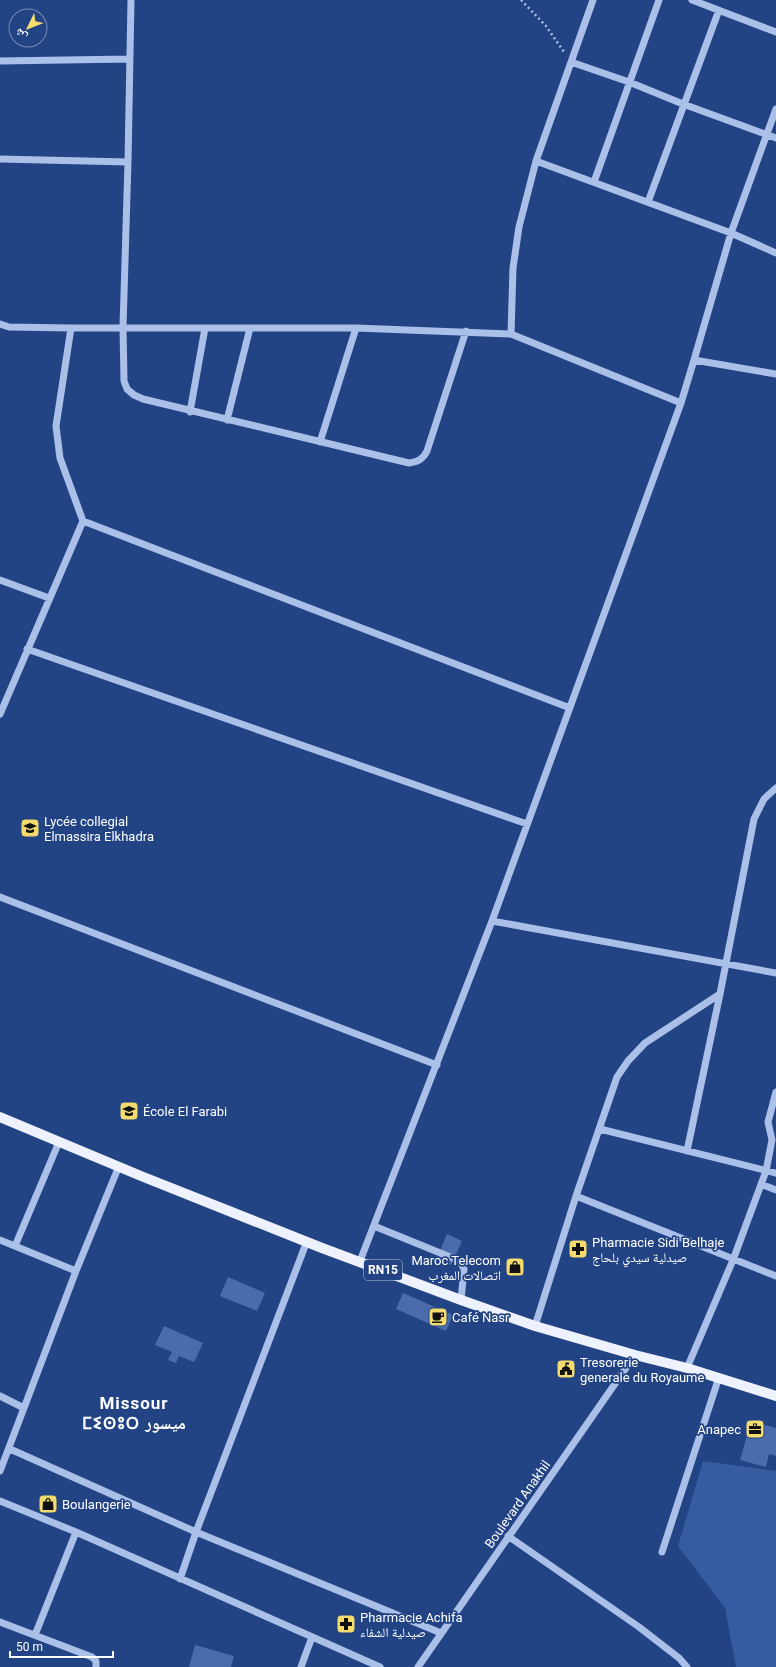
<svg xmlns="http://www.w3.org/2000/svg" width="776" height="1667" font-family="Roboto,'Noto Naskh Arabic','Noto Sans Tifinagh',sans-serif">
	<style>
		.green { fill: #375ba0 }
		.building { fill: #4b6cac }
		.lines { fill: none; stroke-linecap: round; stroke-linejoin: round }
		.path { stroke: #abc0e8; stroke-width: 2.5; stroke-dasharray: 2 3; stroke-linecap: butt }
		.minor { stroke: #abc0e8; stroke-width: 7 }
		.major { stroke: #edf2fe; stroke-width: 10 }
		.labels { text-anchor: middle; stroke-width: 3.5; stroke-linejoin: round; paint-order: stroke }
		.shield { fill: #224384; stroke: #bdc7da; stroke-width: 1 }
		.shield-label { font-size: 12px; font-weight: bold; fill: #fff }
		.poi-label { font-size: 13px; fill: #fff; stroke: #224384; text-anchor: start }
		.street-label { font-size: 13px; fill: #fff; stroke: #224384 }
		.district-label { font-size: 17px; font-weight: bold; letter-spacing: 1px; fill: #fff; stroke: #224384 }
	</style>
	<rect width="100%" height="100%" fill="#224384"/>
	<path class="green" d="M703,1461L776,1471V1667H736L725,1608L678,1546Z"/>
	<path class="building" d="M447,1234L462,1241L451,1265L437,1258Z
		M228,1277L265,1293L257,1311L220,1296Z
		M403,1293L453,1315L446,1331L396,1309Z
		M164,1326L203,1343L194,1362L179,1356L176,1363L168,1360L172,1352L155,1345Z
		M751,1421L776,1428V1456L769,1454L766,1467L740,1460Z
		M195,1645L234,1656L231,1667H189Z"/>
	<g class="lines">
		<path class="path" d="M521,0L546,26L564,52"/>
		<path class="minor" d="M131,0L128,162L123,327L124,381L127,389L134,395L143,399L409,463C418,462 423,459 427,451L466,331
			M692,0L776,32
			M0,61L129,59
			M571,62L629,82L683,104L776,138
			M0,159L128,162
			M536,161L731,233L776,253
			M594,182L659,0
			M648,202L719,10
			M0,324L9,327L71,328
			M511,334L513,268L519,227L536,161L593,0
			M694,360L731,233L776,109
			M190,412L205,328
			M227,420L250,328
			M320,442L356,328
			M0,580L49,598
			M27,649L527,824
			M570,708L83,521L60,458L56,426L71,328H356L511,334L681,403
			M0,714L83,521
			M0,897L437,1065
			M492,921L776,973
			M600,1129L776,1173
			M687,1151L720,994
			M761,1184L776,1190
			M576,1196L776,1276
			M374,1226L460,1261L464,1269L461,1300
			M0,1240L76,1271
			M307,1241L196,1532L441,1633
			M15,1246L59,1142
			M360,1261L492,921L681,403L694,360L776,374
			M535,1326L576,1196L617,1077L628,1061L645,1043L720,994L754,819L764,799L776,788
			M687,1368L733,1260L766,1171L772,1140L768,1122L776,1092
			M0,1396L24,1408
			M10,1449L196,1532L180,1579
			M0,1471L76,1271L119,1166
			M0,1501L76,1532L380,1667
			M508,1536L639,1627L679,1658L687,1667
			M662,1552L719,1377
			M0,1622L92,1657L96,1661V1667
			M35,1635L76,1532
			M301,1667L312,1637
			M418,1667L635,1355"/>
		<path class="major" d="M0,1117L141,1176L322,1248L461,1300L535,1326L635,1355L687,1368L776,1396"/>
	</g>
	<defs>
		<g id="school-square" transform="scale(1)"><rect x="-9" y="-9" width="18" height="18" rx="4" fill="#f4db6d" stroke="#224384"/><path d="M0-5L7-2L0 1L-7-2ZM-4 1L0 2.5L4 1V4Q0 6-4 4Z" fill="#111"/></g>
		<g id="pharmacy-square" transform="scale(1)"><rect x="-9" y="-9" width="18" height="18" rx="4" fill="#f4db6d" stroke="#224384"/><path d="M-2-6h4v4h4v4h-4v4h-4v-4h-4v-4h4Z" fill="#111"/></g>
		<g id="shop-square" transform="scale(1)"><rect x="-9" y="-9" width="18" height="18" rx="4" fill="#f4db6d" stroke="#224384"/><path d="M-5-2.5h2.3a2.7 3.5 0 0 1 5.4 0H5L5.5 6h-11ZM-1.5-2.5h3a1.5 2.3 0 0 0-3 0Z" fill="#111"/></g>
		<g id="cafe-square" transform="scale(1)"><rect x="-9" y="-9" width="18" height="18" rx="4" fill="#f4db6d" stroke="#224384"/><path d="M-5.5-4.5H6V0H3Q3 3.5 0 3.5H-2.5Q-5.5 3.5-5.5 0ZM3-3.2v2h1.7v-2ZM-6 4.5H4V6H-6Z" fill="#111"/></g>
		<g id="civic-square" transform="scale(1)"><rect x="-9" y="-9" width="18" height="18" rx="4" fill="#f4db6d" stroke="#224384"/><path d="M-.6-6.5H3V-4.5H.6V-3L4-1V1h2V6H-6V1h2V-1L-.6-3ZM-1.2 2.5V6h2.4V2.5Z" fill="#111"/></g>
		<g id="office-square" transform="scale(1)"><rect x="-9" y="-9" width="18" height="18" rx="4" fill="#f4db6d" stroke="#224384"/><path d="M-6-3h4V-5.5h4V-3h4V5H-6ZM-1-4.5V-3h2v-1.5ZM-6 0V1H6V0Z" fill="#111"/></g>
	</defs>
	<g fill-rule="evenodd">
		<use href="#school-square" x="30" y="828"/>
		<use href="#school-square" x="129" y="1111"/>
		<use href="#pharmacy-square" x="578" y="1249"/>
		<use href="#shop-square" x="515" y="1267"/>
		<use href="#cafe-square" x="438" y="1317"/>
		<use href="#civic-square" x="566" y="1369"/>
		<use href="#office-square" x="755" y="1429"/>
		<use href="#shop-square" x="48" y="1504"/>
		<use href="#pharmacy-square" x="346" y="1624"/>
	</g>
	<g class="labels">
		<rect class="shield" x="364" y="1260" width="38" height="20" rx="3"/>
		<g class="shield-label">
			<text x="383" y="1274">RN15</text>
		</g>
		<g class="poi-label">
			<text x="44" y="826">Lycée collegial<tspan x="44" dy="15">Elmassira Elkhadra</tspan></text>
			<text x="143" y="1116">École El Farabi</text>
			<text x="592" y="1247">Pharmacie Sidi Belhaje<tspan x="592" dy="15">صيدلية سيدي بلحاج</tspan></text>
			<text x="501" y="1265" text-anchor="end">Maroc Telecom<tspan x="501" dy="15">اتصالات المغرب</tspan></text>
			<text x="452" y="1322">Café Nasr</text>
			<text x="580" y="1367">Tresorerie<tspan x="580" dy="15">generale du Royaume</tspan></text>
			<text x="741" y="1434" text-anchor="end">Anapec</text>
			<text x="62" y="1509">Boulangerie</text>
			<text x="360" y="1622">Pharmacie Achifa<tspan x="360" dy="15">صيدلية الشفاء</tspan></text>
		</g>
		<g class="street-label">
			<text transform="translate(517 1504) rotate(-55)" y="5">Boulevard Anakhil</text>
		</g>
		<g class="district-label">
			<text x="134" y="1409">Missour<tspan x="134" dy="20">ⵎⵉⵙⵓⵔ ميسور</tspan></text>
		</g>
	</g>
	<g transform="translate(28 28) rotate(227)"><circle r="19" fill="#224384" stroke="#7a8eb5"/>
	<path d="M0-3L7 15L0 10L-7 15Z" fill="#f4db6d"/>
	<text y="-6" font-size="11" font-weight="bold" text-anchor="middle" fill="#ffffff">ش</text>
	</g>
	<path d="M10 1651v6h103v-6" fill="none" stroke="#ffffff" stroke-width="2"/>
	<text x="16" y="1651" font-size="12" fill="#ffffff" stroke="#224384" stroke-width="3" paint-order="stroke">50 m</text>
</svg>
